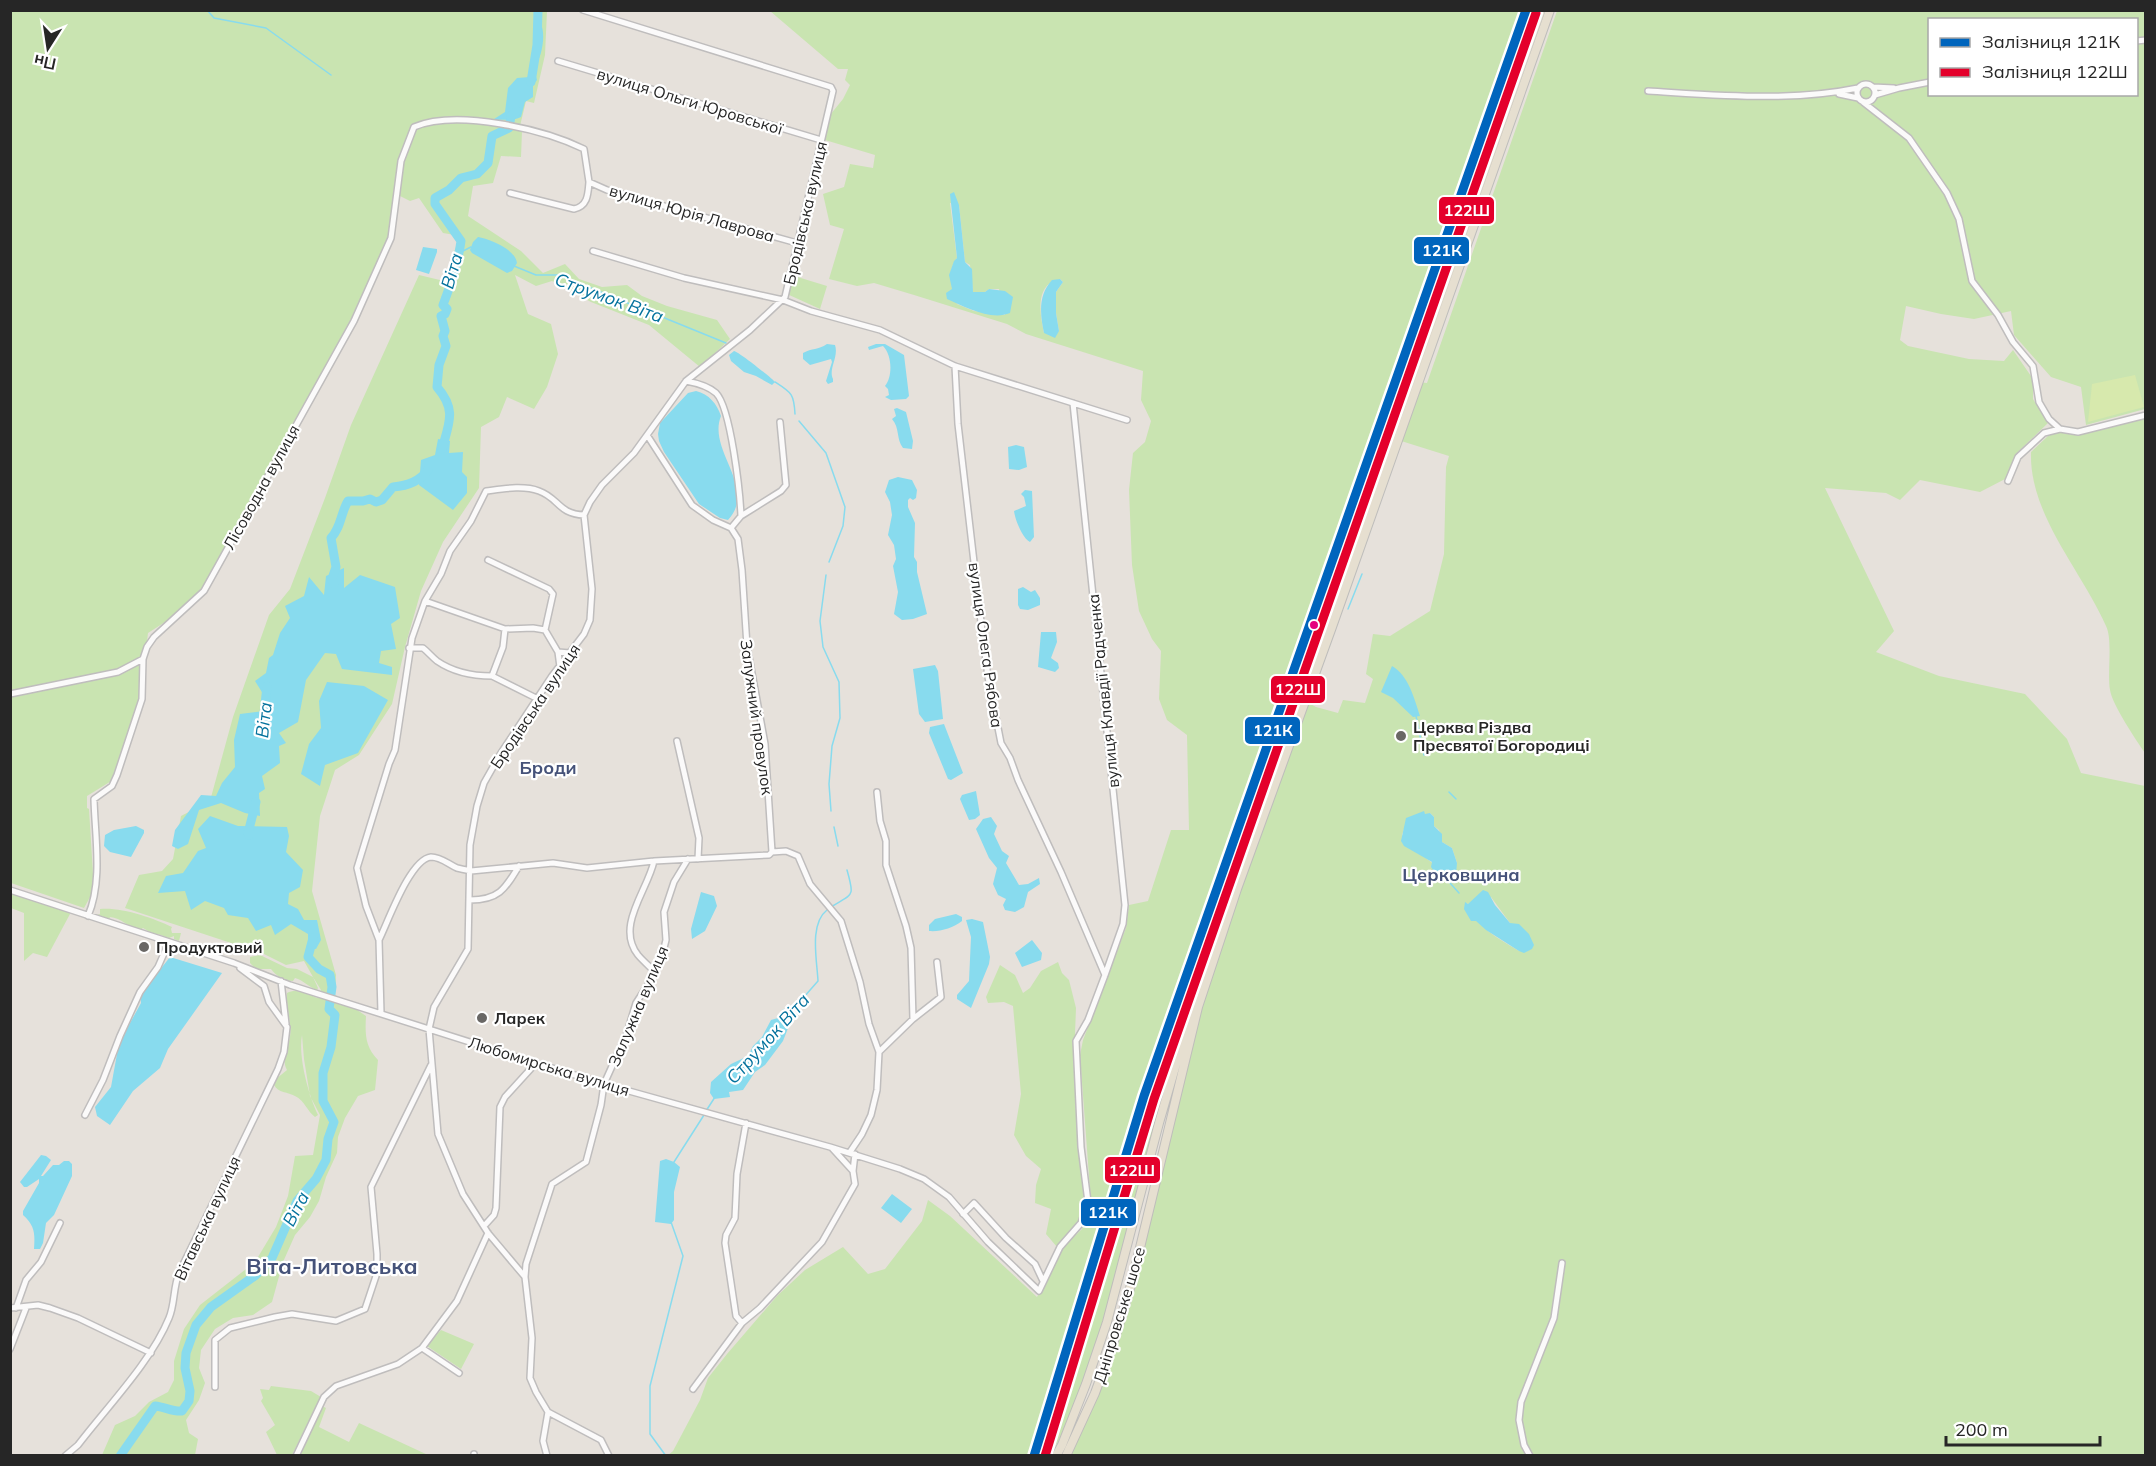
<svg xmlns="http://www.w3.org/2000/svg" width="2156" height="1466" font-family="Mulish,sans-serif">
	<style>
		.green { fill: #c9e4b1; fill-rule: evenodd }
		.pitch { fill: #d7e9ad }
		.water { fill: #88dbee }
		.lines { fill: none; stroke-linecap: round; stroke-linejoin: round }
		.stream { stroke: #88dbee; stroke-width: 1.5 }
		.river { stroke: #88dbee; stroke-width: 9 }
		.street-casing { stroke: #bfbdbd; stroke-width: 8 }
		.primary-casing { stroke: #bebdbb; stroke-width: 10 }
		.street { stroke: #fbfafa; stroke-width: 5 }
		.primary { stroke: #e6dfd0; stroke-width: 8 }
		.rail-1-casing { stroke: #fff; stroke-width: 14 }
		.rail-2-casing { stroke: #fff; stroke-width: 14 }
		.rail-1 { stroke: #0065bd; stroke-width: 9 }
		.rail-2 { stroke: #e4002b; stroke-width: 9 }
		.bus-dot { fill: #e5007d; stroke: #fff; stroke-width: 2 }
		.poi-dot { fill: #696765; stroke: #fff; stroke-width: 2 }
		.labels { text-anchor: middle; stroke-width: 4.5; stroke-linejoin: round; paint-order: stroke }
		.street-label { font-size: 16px; fill: #262626; stroke: #fff }
		.poi-label { font-size: 16px; font-weight: bold; fill: #262626; stroke: #fff; text-anchor: start }
		.water-label { font-size: 18px; font-style: italic; fill: #04729d; stroke: #fff }
		.neighbourhood-label { font-size: 18px; font-weight: bold; fill: #455279; stroke: #fff }
		.district-label { font-size: 22px; font-weight: bold; fill: #455279; stroke: #fff }
		.line-badge { stroke: #fff; stroke-width: 2 }
		.badge-label { font-size: 16px; text-anchor: middle; font-weight: bold; fill: #fff }
	</style>
	<rect width="100%" height="100%" fill="#e6e1db"/>
	<path class="green" d="M11,11H547L545,55L534,103L526,101L520,126L488,124L522,131L521,157L501,156L493,183L473,186L468,216L521,251L543,273L565,264L579,279L602,287L627,285L642,296L667,306L717,320L730,339L700,367L649,325L591,302L552,281L536,286L515,275L528,314L551,324L558,354L547,387L534,409L507,397L499,417L481,427L479,488L443,542L421,591L405,647L392,704L359,755L335,770L320,816L312,891L336,975L335,995L366,1016C365,1034 365,1047 378,1060L375,1090L358,1096L345,1118L338,1137L337,1153L326,1177L319,1201L310,1217L295,1235L283,1262L272,1302L253,1315L233,1318L215,1329L201,1350L199,1368L205,1383L199,1400L186,1420L189,1433L198,1439L195,1455H102L115,1425L135,1416L149,1402L168,1392L174,1380V1361L184,1329L200,1305L255,1262L276,1227L288,1196L295,1156L313,1155L320,1115L310,1096L304,1059L302,1035C298,1056 308,1094 318,1115L315,1117C307,1111 305,1101 295,1096C288,1092 278,1093 274,1085L276,1079L287,1070C281,1059 288,1049 290,1037C292,1023 286,1008 287,993C297,988 307,994 317,998L321,990L313,977L318,988L317,990C309,987 303,980 295,978L293,981C284,981 276,976 271,969H256L250,963V957L260,955L287,968L297,969L313,977L304,961L286,965L264,954L125,908L139,875L162,871L173,859L181,816L210,801L233,717L269,615L290,589L325,498L351,425L419,275L444,281L458,241L455,235L443,233L419,198L410,201L394,193L388,238L350,321L196,602L148,633L141,690L113,780L87,796V808L89,809L94,890L84,908L11,883Z
		M770,11H1541L1375,480L1348,537L1332,583L1327,585L1312,627L1316,630C1267,769 1216,908 1175,1050C1151,1136 1132,1223 1107,1308C1092,1359 1077,1409 1051,1455L667,1456L673,1451L700,1400L708,1378L727,1354L777,1296L805,1270L843,1247L868,1274L885,1269L922,1221L928,1200L950,1216L1037,1297L1063,1247L1082,1229L1091,1203L1080,1055L1083,1040L1126,928L1129,905L1148,901L1171,830H1189L1187,735L1167,720L1159,699L1161,651L1152,639L1139,611L1132,565L1129,490L1133,453L1145,442L1151,421L1141,400L1143,371L1026,334L1007,324L914,295L874,283L857,286L829,279L844,229L830,225L823,194L844,187L850,164L873,168L875,155L825,140L830,115L843,99L850,85L845,80L848,69H838ZM950,203L959,205L965,262L970,265L973,292H985L989,289H999L1005,315L974,311L957,304C952,288 946,272 957,258ZM1060,279L1063,282L1056,292V313L1059,331L1044,333C1041,319 1037,298 1046,287C1049,283 1055,281 1060,279Z
		M1557,11H2145V409L2086,425L2081,387L2051,377L2014,335L2011,311L1974,319L1941,314L1906,306L1900,340L1908,346L1969,359L2004,361L2013,350L2033,379V399L2048,423L2018,452L2007,478L1980,492L1920,480L1900,500L1886,493L1825,488L1894,631L1876,652L1939,676L2025,694L2067,739L2081,773L2145,786V1455L1065,1456L1114,1341L1198,1007L1305,701L1316,707L1338,713L1343,700L1365,703L1373,679L1366,674L1373,634L1390,636L1430,611L1444,554L1446,467L1449,456L1398,440L1418,382L1427,383ZM1930,20H2136V94H1930ZM1430,813L1434,817V826L1439,830L1442,842L1452,848L1457,863L1450,876L1423,856L1402,835L1404,829ZM1491,897L1510,923L1519,951C1493,935 1481,930 1466,903L1468,904Z
		M791,275L827,286L820,309L787,294Z
		M2145,417V753C2136,740 2112,704 2110,690C2107,673 2113,640 2106,626C2082,571 2029,515 2031,452L2048,436L2059,431L2083,433Z
		M11,893L69,912L70,914L47,957L33,953L24,961V913L11,908Z
		M100,909C122,907 153,918 172,927L171,929L172,933H181L179,941L174,939V936L169,938L158,934L155,935L143,928L139,931C129,927 121,918 110,917L109,920L97,915L100,914Z
		M1058,962L1062,973L1069,980L1076,1008L1074,1060L1086,1201L1079,1222L1057,1247L1046,1234L1051,1209L1035,1203L1036,1185L1041,1169L1026,1156L1014,1135L1021,1094L1013,1006L1004,1002L988,1003L986,997L1000,965L1015,975L1023,993L1030,988L1041,971Z
		M441,1330L474,1344L461,1369L427,1346Z
		M271,1386L311,1391L321,1397L292,1455H277L266,1432L275,1425L261,1401L263,1398L260,1389L269,1390Z
		M322,1406L326,1408L319,1427L349,1442L359,1423L428,1455L298,1456Z"/>
	<path class="pitch" d="M2135,375L2144,407L2088,422L2092,384Z"/>
	<path class="water" d="M541,24C546,35 542,58 534,68L537,80L533,85V97L525,102L521,117C512,122 501,118 491,121L505,112L508,88L517,78L530,77L540,40L533,34L534,29Z
		M954,192L959,205L965,262L972,269L973,292H985L989,289L1005,291L1013,297L1010,313C991,321 965,307 947,299L946,293L952,289L949,275L954,261L957,258L950,194Z
		M478,237C490,239 515,249 517,263L512,271L507,273L472,253L470,250L473,242Z
		M423,247L437,249V252L429,274L416,270Z
		M1060,279L1063,282L1056,292V313L1059,331L1055,338L1044,333C1040,314 1038,295 1052,280Z
		M827,344L835,345C839,357 828,369 833,379V382L828,384L826,381L832,362L831,359L810,365L803,359V353C812,348 818,350 827,344Z
		M876,344H885L904,355L909,396L906,399L891,400L885,397L889,395L888,389L885,386C893,376 892,355 883,346L869,350L868,347Z
		M734,351C739,352 773,379 775,382L772,385L756,376L744,372L731,361L729,355Z
		M696,391C709,394 717,404 721,416C707,450 758,488 728,520L720,518L699,504L664,452L659,441L658,434L660,423L688,393Z
		M897,408L906,412L913,441L912,449L903,448C896,439 900,428 892,419L896,416L894,409Z
		M438,439L450,441L449,453L463,452L462,472L467,477V493L453,510L419,485L421,460L435,455Z
		M1016,445L1024,447L1027,467L1019,470L1009,469L1008,447Z
		M898,477L912,480L917,490L916,498L913,500L910,498L908,500V507L915,523L914,557L917,562V572L927,614L913,619L902,620L894,614L898,592L893,566L896,559L894,545L888,535L892,515L890,502L885,492L889,480Z
		M1025,490L1032,491L1034,537L1030,542C1022,538 1015,519 1014,511L1026,506L1024,497L1021,494Z
		M344,568V588L360,575L395,587L400,618L391,624L396,649L381,651L379,663L392,667V675L342,669L336,654L325,653L306,680L298,722L279,733L286,743L279,746L280,763L262,776L265,789L259,793L260,816L245,813L221,803L199,810L188,844L178,849L172,846L175,830L201,795L216,796L222,783L235,767L234,740L240,714L273,710L255,681L266,673L269,658L273,655L280,633L290,618L285,606L304,596L309,577L324,595L326,576Z
		M1023,587L1031,592L1035,590L1040,598V605L1028,610L1020,609L1018,605V589Z
		M1041,632H1056L1057,642L1051,658L1058,663L1059,668L1055,672L1038,667Z
		M935,665L938,671L943,719L925,722L919,714L913,669Z
		M1392,666C1409,676 1414,698 1420,716L1413,717L1393,698L1381,692Z
		M327,682L364,686L388,700L358,753L325,765L320,786L301,774L309,744L321,728L319,701Z
		M944,724L963,773L951,780L948,779L929,733L930,727Z
		M976,791L980,815L975,819L969,820L960,799L962,795Z
		M1424,811L1425,814L1430,813L1434,817V826L1442,834V842L1452,848L1457,863L1456,874L1450,876L1436,874L1431,867L1432,862L1404,846L1401,841L1406,818Z
		M210,816L238,826L287,827L289,836L286,852L303,870L300,887L289,893L288,904L298,909L304,920H317L321,940L316,949L308,948V934L291,924L275,935L271,925L256,931L248,918L228,915L224,908L205,901L191,910L185,891L158,893L166,876L183,873L198,851L206,848L198,829Z
		M991,817L997,826L994,834L1002,851L1009,856L1006,863L1019,885L1028,884L1039,878L1040,884L1028,892L1024,907L1015,912L1005,910L1003,905L1006,899L998,895L993,884L997,868L989,858L976,829L983,819Z
		M136,826L144,830V833L131,857L110,852L104,846L105,835L114,830Z
		M1483,890L1488,892L1495,905L1510,923L1519,924L1529,934L1534,945L1532,949L1524,953L1519,951L1486,930L1476,921H1471L1464,909L1465,902L1468,904Z
		M701,892L714,896L717,906L705,931L692,939L691,929Z
		M956,914L962,917V921C953,928 940,932 929,931V925L935,919Z
		M972,919L983,922L990,957L989,964L971,1008L957,999V995L969,981L971,937L966,920Z
		M1032,940L1042,953L1041,960L1022,967L1015,953Z
		M170,957L222,973L168,1049L160,1068L133,1091L110,1125L97,1116L95,1107L111,1087L119,1043L141,1003L140,995Z
		M783,1009L794,1013L783,1041L765,1065L755,1072L743,1090L729,1092L730,1097L714,1099L710,1093L711,1082L731,1064L748,1056L753,1046L762,1037L771,1020L778,1018Z
		M41,1155L46,1156L51,1160L41,1176H43L53,1165H59L64,1161H69L72,1164V1176L54,1215L46,1223L43,1243L40,1249H34C35,1233 35,1226 23,1215V1211L39,1183V1179L27,1187H24L20,1182Z
		M666,1159L674,1162L680,1167L674,1192V1220L671,1224L655,1222L660,1161Z
		M892,1194L912,1209L901,1223L881,1208Z"/>
	<g class="lines">
		<path class="stream" d="M207,10L214,18L266,28L331,75
			M459,253L471,247
			M514,266L536,275H559L726,343
			M775,382C792,393 794,394 795,414
			M799,421L826,453L845,507L843,526L829,562
			M826,575L820,621L823,647L839,682L840,718L832,746L829,784L831,811
			M1348,609L1362,574
			M1416,716L1424,755
			M1449,792L1456,799
			M834,827L838,846
			M1442,874L1459,893
			M831,907C853,893 855,898 847,870
			M790,1013L818,981C817,960 809,924 827,910
			M706,1111L715,1097
			M674,1162L704,1115
			M666,1456L650,1434V1386L683,1256L671,1222"/>
		<path class="river" d="M531,82L537,45L538,10
			M442,449C449,423 457,410 437,387L439,365L446,346L443,336L445,331L441,316L445,314L447,309L443,305C451,284 458,263 461,241L435,204V198L449,190L461,178L477,174L488,163L492,136L509,128L511,116L517,111
			M334,584L332,579L336,567L331,538C341,528 341,512 348,501H363L370,499L376,502L382,500L393,487C406,486 420,481 428,470
			M263,723L267,686
			M249,835L248,833L256,802
			M120,1456L155,1406C165,1407 173,1412 182,1411L189,1401L190,1391L185,1368L186,1353L196,1325L211,1307L256,1275L272,1258L297,1201L316,1179L326,1160L328,1139L334,1122L323,1101V1073L331,1047L335,1015L329,1009L332,987L330,975L319,969L308,957L313,938"/>
		<g class="street-casing">
			<path id="street" d="M583,10L831,87L833,91L785,297L750,330L686,381L634,453L602,485L590,502L584,515L592,589L590,620L584,634L552,676L501,753L484,783L477,806L470,845L468,949L434,1007L429,1029L438,1134L463,1194L488,1233L525,1277L532,1338L530,1378L536,1392L548,1412L601,1440L609,1456
				M2136,41L2146,40
				M558,61L821,140
				M1857 93a9 9 0 1 1 18 0a9 9 0 1 1-18 0Z
				M1873,87L1894,88
				M1648,91C1716,95 1791,102 1858,88
				M1839,94L1858,98
				M1875,95L1899,88L1930,82
				M1863,102L1909,138L1947,193L1959,219L1972,281L1998,315L2013,342L2033,366L2039,402L2049,419L2060,429
				M510,193L574,209C588,206 588,194 589,182
				M593,251L684,278L783,300L811,311L880,330L955,366L1127,420
				M955,366L958,424L980,614L988,677L1001,743L1010,758L1018,780L1061,872L1105,975
				M647,435L692,505L713,520L731,528
				M2008,481L2018,457L2044,433L2060,429L2078,432L2146,415
				M741,516L781,491L786,485L780,422
				M488,560L549,589L553,594L545,630
				M425,601L505,629
				M409,648H423C428,652 432,657 437,661C453,672 473,676 492,676
				M560,667L558,652L570,653
				M10,694L118,672L143,659
				M538,699L492,676L503,647L505,629L533,628L545,630L558,652
				M677,741L699,838L698,859
				M877,792L880,821L886,841V865L906,926L911,948L913,1019
				M772,852L786,851L798,856L810,884L841,921L860,982L869,1024L879,1052L877,1090L871,1115L862,1134L850,1152
				M654,861C648,890 615,926 638,955C643,961 649,966 655,972
				M10,890L234,963L290,985L536,1063L604,1084L830,1147L900,1169L924,1179L949,1197L988,1242L1039,1291L1060,1247L1081,1223L1088,1202L1081,1147L1076,1041L1088,1020L1105,975L1123,924L1125,905L1073,403
				M470,900C499,900 505,889 519,866
				M88,916C103,881 95,837 94,799L112,786L117,775L142,699L143,659L147,647L154,637L204,591L354,321L391,238L401,161L414,127C457,109 543,129 584,149L589,182L607,190L797,243
				M379,940C388,922 410,859 431,857C441,857 448,864 457,868C461,869 466,870 471,871L553,863L587,868L654,861L769,855L772,852L765,744L747,646L742,570L738,539L731,528L741,516C740,493 731,408 716,393C708,386 697,383 686,381
				M281,981L286,1024
				M381,1013L379,940L366,906L357,868L389,764L395,750L412,638L425,601L441,574L450,551L471,521L486,491C502,489 523,485 539,491C559,498 558,514 584,515
				M879,1052L913,1019L941,997L937,962
				M85,1115L103,1080L120,1036L140,992L158,967L169,942
				M746,1123L737,1174L735,1218L726,1235L725,1243L736,1316L742,1323L760,1308L822,1242L855,1184L853,1171L855,1154
				M832,1148L853,1171
				M963,1214L974,1203L1006,1238L1035,1264L1043,1281
				M484,1226L494,1215L496,1208L500,1107L505,1097L536,1063
				M525,1277L526,1264L552,1184L586,1162L601,1105L604,1084L627,1033L636,1003L653,977L663,952L666,940L664,912L674,882L688,859
				M10,1308L38,1305L50,1308L78,1318L151,1353
				M16,1308L26,1280L41,1262L60,1223
				M422,1348L459,1373
				M10,1349L26,1308
				M215,1387V1340L230,1328L275,1317L292,1314L336,1321L365,1309L377,1273V1254L371,1187L431,1065
				M693,1389L742,1323
				M65,1456L78,1445C107,1407 151,1362 169,1318C175,1304 173,1288 179,1273L278,1069L284,1052L287,1027L269,1002L264,986L240,968
				M296,1456L324,1397L336,1386L398,1364L422,1348L457,1301L488,1233
				M474,1456V1454
				M547,1456L543,1441L548,1412
				M1530,1456L1524,1445L1519,1420L1521,1402L1554,1318L1562,1263"/>
		</g>
		<g class="primary-casing">
			<path id="primary" d="M1056,1456L1062,1445L1086,1384L1107,1322L1159,1123L1204,967L1541,10
				M1066,1456L1095,1393L1114,1341L1131,1285L1198,1007L1237,889L1332,627L1550,10"/>
		</g>
		<use href="#street" class="street"/>
		<use href="#primary" class="primary"/>
		<g class="rail-1-casing">
			<path id="rail-1" d="M1034,1456L1144,1096L1526,10"/>
		</g>
		<g class="rail-2-casing">
			<path id="rail-2" d="M1045,1456L1154,1099L1536,13"/>
		</g>
		<use href="#rail-1" class="rail-1"/>
		<use href="#rail-2" class="rail-2"/>
	</g>
	<circle class="bus-dot" cx="1314" cy="625" r="5"/>
	<g class="poi-dot">
		<circle cx="1401" cy="736" r="6"/>
		<circle cx="144" cy="947" r="6"/>
		<circle cx="482" cy="1018" r="6"/>
	</g>
	<g class="labels">
		<g class="street-label">
			<text transform="translate(690 101) rotate(17)" y="6">вулиця Ольги Юровської</text>
			<text transform="translate(692 213) rotate(16)" y="6">вулиця Юрія Лаврова</text>
			<text transform="translate(805 213) rotate(-77)" y="6">Бродівська вулиця</text>
			<text transform="translate(261 487) rotate(-61)" y="6">Лісоводна вулиця</text>
			<text transform="translate(986 645) rotate(82)" y="6">вулиця Олега Рябова</text>
			<text transform="translate(1103 691) rotate(-96)" y="6">вулиця Клавдії Радченка</text>
			<text transform="translate(535 706) rotate(-56)" y="6">Бродівська вулиця</text>
			<text transform="translate(757 717) rotate(82)" y="6">Залужний провулок</text>
			<text transform="translate(638 1006) rotate(-67)" y="6">Залужна вулиця</text>
			<text transform="translate(549 1066) rotate(17)" y="6">Любомирська вулиця</text>
			<text transform="translate(207 1218) rotate(-65)" y="6">Вітавська вулиця</text>
			<text transform="translate(1119 1315) rotate(-73)" y="6">Дніпровське шосе</text>
		</g>
		<g class="poi-label">
			<text x="1413" y="733">Церква Різдва<tspan x="1413" dy="18">Пресвятої Богородиці</tspan></text>
			<text x="156" y="953">Продуктовий</text>
			<text x="494" y="1024">Ларек</text>
		</g>
		<g class="water-label">
			<text transform="translate(452 271) rotate(-74)" y="6">Віта</text>
			<text transform="translate(609 298) rotate(20)" y="6">Струмок Віта</text>
			<text transform="translate(264 720) rotate(-84)" y="6">Віта</text>
			<text transform="translate(768 1039) rotate(-48)" y="6">Струмок Віта</text>
			<text transform="translate(296 1209) rotate(-62)" y="6">Віта</text>
		</g>
		<g class="neighbourhood-label">
			<text x="548" y="774">Броди</text>
			<text x="1461" y="881">Церковщина</text>
		</g>
		<g class="district-label">
			<text x="332" y="1274">Віта-Литовська</text>
		</g>
	</g>
	<g class="line-badge">
		<rect x="1438" y="196" width="57" height="29" rx="6" fill="#e4002b"/>
		<rect x="1413" y="236" width="57" height="29" rx="6" fill="#0065bd"/>
		<rect x="1270" y="675" width="56" height="29" rx="6" fill="#e4002b"/>
		<rect x="1244" y="716" width="57" height="29" rx="6" fill="#0065bd"/>
		<rect x="1104" y="1156" width="57" height="28" rx="6" fill="#e4002b"/>
		<rect x="1080" y="1198" width="57" height="29" rx="6" fill="#0065bd"/>
	</g>
	<g class="badge-label">
		<text x="1467" y="216">122Ш</text>
		<text x="1442" y="256">121К</text>
		<text x="1298" y="695">122Ш</text>
		<text x="1273" y="736">121К</text>
		<text x="1132" y="1176">122Ш</text>
		<text x="1108" y="1218">121К</text>
	</g>
	<rect width="2156" height="1466" fill="none" stroke="#262626" stroke-width="24"/>
	<rect x="1928" y="18" width="210" height="78" fill="#ffffff" stroke="#a8a8a8" stroke-width="1.5"/>
	<rect x="1940" y="38" width="30" height="9" fill="#0065bd" stroke="#a8a8a8" stroke-width="1.5"/>
	<text x="1982" y="48" font-size="18" fill="#262626">Залізниця 121К</text>
	<rect x="1940" y="68" width="30" height="9" fill="#e4002b" stroke="#a8a8a8" stroke-width="1.5"/>
	<text x="1982" y="78" font-size="18" fill="#262626">Залізниця 122Ш</text>
	<g transform="translate(48 48) rotate(192)" stroke="#ffffff" stroke-width="4.5" paint-order="stroke">
	<path d="M0-4.5L10 22L0 15L-10 22Z" fill="#262626"/>
	<text y="-9" font-size="16" font-weight="bold" text-anchor="middle" fill="#262626">Пн</text>
	</g>
	<path d="M1946 1436v9h154v-9" fill="none" stroke="#262626" stroke-width="3"/>
	<text x="1955" y="1436" font-size="18" fill="#262626" stroke="#ffffff" stroke-width="4.5" paint-order="stroke">200 m</text>
</svg>
